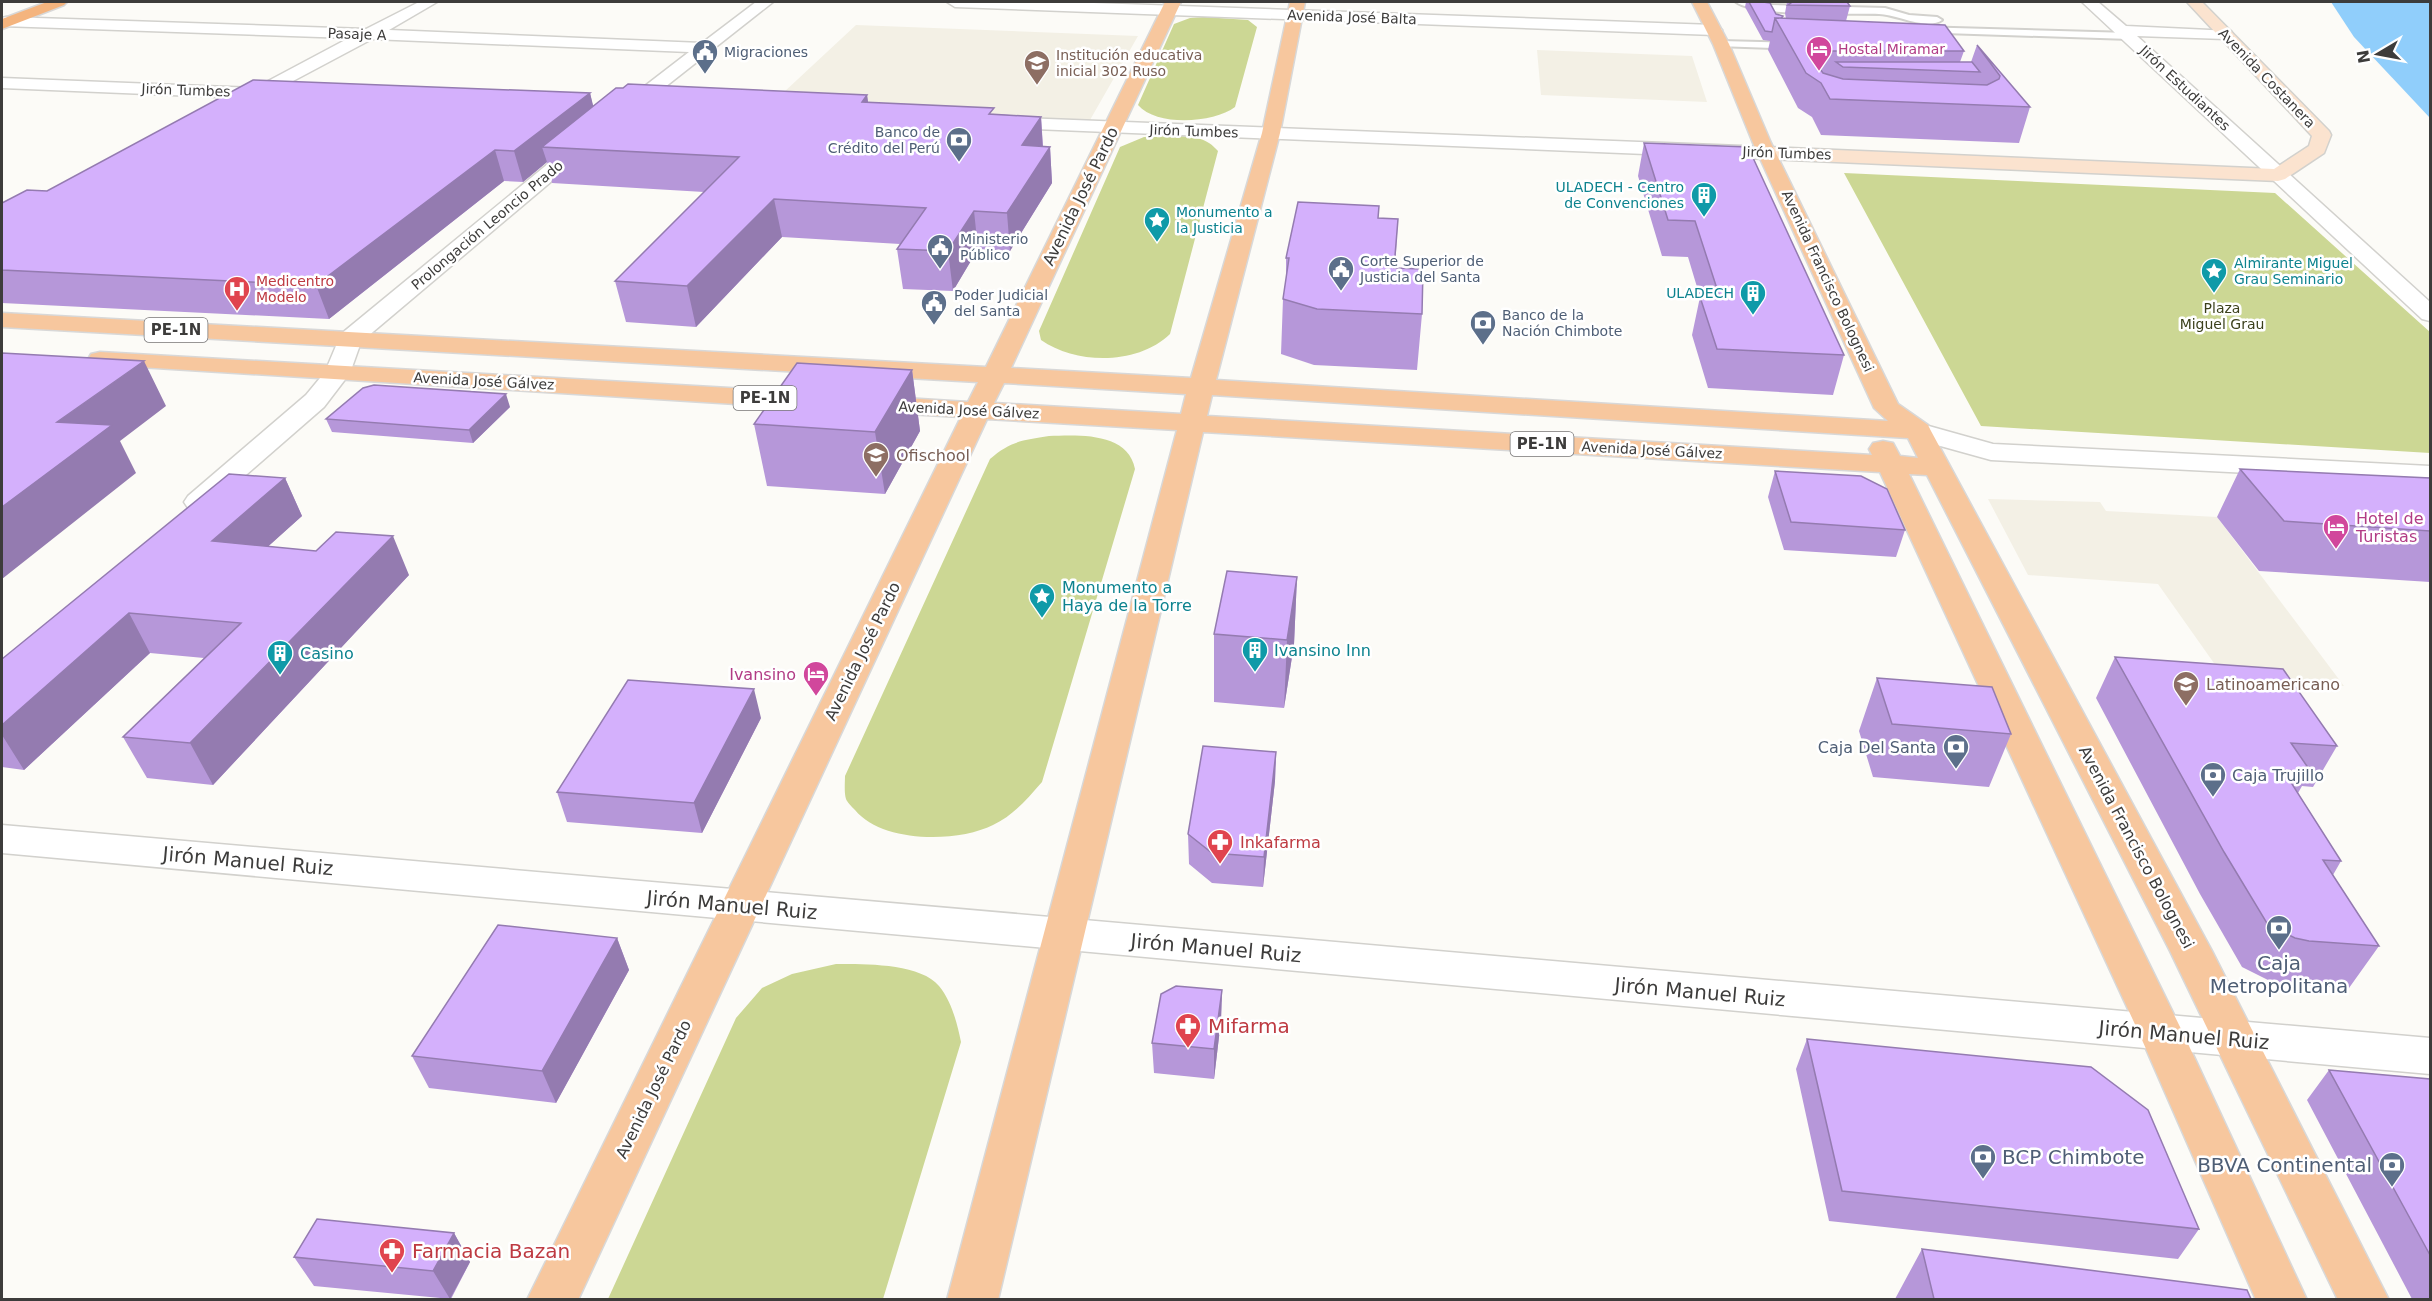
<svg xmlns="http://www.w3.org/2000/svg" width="2432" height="1301" font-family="'DejaVu Sans',sans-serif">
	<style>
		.built { fill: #f3f0e5 }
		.green { fill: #ccd794 }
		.water { fill: #90cefb }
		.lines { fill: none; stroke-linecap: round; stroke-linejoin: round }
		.service-casing { stroke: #d2d1cd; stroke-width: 4 }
		.minor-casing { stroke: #d2d1cd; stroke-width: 3 }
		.secondary-casing { stroke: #d2d1cd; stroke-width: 3 }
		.primary-casing { stroke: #d8d8d8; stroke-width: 3 }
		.trunk-casing { stroke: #d8d8d8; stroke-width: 3 }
		.service { fill: #fff; fill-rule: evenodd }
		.minor { fill: #fff; fill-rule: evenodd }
		.secondary { fill: #fbe3cf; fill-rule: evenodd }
		.primary { fill: #f7c79e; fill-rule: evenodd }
		.trunk { fill: #f4b47e; fill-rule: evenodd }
		.wall { fill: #b697d9 }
		.shaded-wall { fill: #947bb0 }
		.building { fill: #d4b0fc; stroke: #947bb0; stroke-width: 1.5 }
		.labels { text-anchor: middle; stroke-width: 5; stroke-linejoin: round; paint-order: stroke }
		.far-street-label { font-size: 14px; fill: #3d3c3b; stroke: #fff }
		.far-hotel-label { font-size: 14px; fill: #b23c85; stroke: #fff; text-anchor: start }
		.far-service-label { font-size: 14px; fill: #4e5e75; stroke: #fff; text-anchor: start }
		.far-education-label { font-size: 14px; fill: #785e54; stroke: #fff; text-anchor: start }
		.far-culture-label { font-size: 14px; fill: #0d838f; stroke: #fff; text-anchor: end }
		.far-health-label { font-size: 14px; fill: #be3a42; stroke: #fff; text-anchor: start }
		.far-park-label { font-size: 14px; fill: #3b401b; stroke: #fff }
		.shield { fill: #fff; stroke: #777676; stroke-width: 1.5 }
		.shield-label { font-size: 15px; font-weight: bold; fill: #3d3c3b }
		.street-label { font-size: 16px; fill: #3d3c3b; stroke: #fff }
		.education-label { font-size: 16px; fill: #785e54; stroke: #fff; text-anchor: start }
		.hotel-label { font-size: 16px; fill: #b23c85; stroke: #fff; text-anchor: start }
		.culture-label { font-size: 16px; fill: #0d838f; stroke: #fff; text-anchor: start }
		.service-label { font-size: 16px; fill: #4e5e75; stroke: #fff; text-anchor: end }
		.health-label { font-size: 16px; fill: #be3a42; stroke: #fff; text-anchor: start }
		.near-street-label { font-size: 20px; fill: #3d3c3b; stroke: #fff }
		.near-service-label { font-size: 20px; fill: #4e5e75; stroke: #fff }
		.near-health-label { font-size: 20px; fill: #be3a42; stroke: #fff; text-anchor: start }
	</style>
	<rect width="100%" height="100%" fill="#fcfbf7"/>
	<path class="built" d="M856,25L1138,36L1090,120L769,106Z
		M1537,50L1692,56L1707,102L1541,95Z
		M1988,499L2100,502L2106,511L2217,517L2344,686L2228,683L2158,584L2028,575Z"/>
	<path class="green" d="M1204,17L1248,20L1257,27L1235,107C1214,123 1157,127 1138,105L1174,24L1190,18Z
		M1179,136C1195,137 1207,138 1218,151L1170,334C1138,365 1077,365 1041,340L1039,331L1120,147L1144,137Z
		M1844,173L2275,193L2430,332V453L1981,426Z
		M1049,436C1079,435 1128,432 1135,469L1042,782C1027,799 1014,815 993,825C957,843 882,843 855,810C852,807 847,802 846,799C844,793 845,782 845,776L990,459C1010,441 1024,440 1049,436Z
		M836,964C864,964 920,963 939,986C952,1002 957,1023 961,1042L883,1299H608L736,1018L762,988L792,974Z"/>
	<path class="water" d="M2331,2H2430V118L2354,37Z"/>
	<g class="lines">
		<g class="service-casing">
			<path id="service" d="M1736,2H1754L1772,5L1885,8L1909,15L1937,17L1942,20C1928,31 1895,14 1879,14C1850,13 1756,17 1736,2Z
				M1918,27L2130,33L2135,36L2130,39L1914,32L1913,30Z
				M1721,41L1800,43L1806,46L1800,49L1717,46V42Z"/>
		</g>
		<g class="minor-casing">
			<path id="minor" d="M419,2H437L389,30L702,43L756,2H773L627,117H615L612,113L615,109L689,52L372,39L278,89L284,94L281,98C271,100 261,100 251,102L243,98L2,88V78L255,88L349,38L2,26V18L6,17L366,29Z
				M947,2H1065L1714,25L1722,30L1714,35L955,7Z
				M2082,2H2098L2126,26L2231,31L2233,34L2231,37L2225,39L2137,36L2430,302V321L2422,319Z
				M995,117L1767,147L1774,149L1777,153L1774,157L1767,159L988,127L986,123L988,119Z
				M584,138L591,140L594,144L591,148L361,342L350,373L324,407L208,508L198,511L188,508L184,502L188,496L306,395L325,372L341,334L577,140Z
				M1918,423L1993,444L2430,466V482L1991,460L1908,437L1905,431L1908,425Z
				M2,825L2430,1038V1074L2,853Z"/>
		</g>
		<g class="secondary-casing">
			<path id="secondary" d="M2187,2H2202L2329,131L2331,135L2324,153L2285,179L2278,181L1767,159L1760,157L1757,153L1760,149L1767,147L2274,169L2309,146L2312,136Z"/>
		</g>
		<g class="primary-casing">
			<path id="primary" d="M1165,2H1181L1011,368L1191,378L1262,133L1290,2H1305L1280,133L1216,380L1888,421L1874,408L1753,143L1713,44L1692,2H1707L1729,44L1771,143L1898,404L1928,425L1931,431L2212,951L2389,1300H2338L2170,951L1927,475L1909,474L2183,1033L2307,1300H2256L2139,1033L1880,472L1203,432L998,1300H947L1177,430L987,419L578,1300H527L961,417L872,412L863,410L859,404L863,398L872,396L968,402L978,382L2,327V313L986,367ZM1004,383L1186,394L1181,414L994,403ZM1212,395L1908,438L1918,458L1900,456L1893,443L1883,441L1873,443L1869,449L1872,455L1207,416Z
				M100,352L818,393L827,395L831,401L827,407L818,409L91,364L88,359L91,354Z"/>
		</g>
		<g class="trunk-casing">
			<path id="trunk" d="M47,2H67L64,5L2,29V19Z"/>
		</g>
		<use href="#service" class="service"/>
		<use href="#minor" class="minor"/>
		<use href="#secondary" class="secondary"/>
		<use href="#primary" class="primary"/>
		<use href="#trunk" class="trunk"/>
	</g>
	<path class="wall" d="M1746,2H1763L1776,14L1783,16L1782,18L1786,19L1785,13L1787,2H1780H1847L1850,6L1846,21L1964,51L1960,62H1971L1977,45L2030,107L2019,143L1821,135L1812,117L1798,108L1768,50L1770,41L1763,40L1745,7Z
		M590,93L593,107L867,95L868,102L994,114L1041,117L1043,146L1050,147L1052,183L1010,251L978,249L953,291L903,289L897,249L900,244L782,237L696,327L626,322L615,281L704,192L552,183L547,162L523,182L504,181L329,319L2,303V203L47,191Z
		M1644,143L1844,355L1833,395L1708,388L1692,335L1700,297L1688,257L1662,256L1638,176Z
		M1378,218L1398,219L1395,268L1422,314L1417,370L1314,365L1281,354L1283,299L1286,280V258Z
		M912,370L920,431L885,494L767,486L754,424Z
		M510,407L473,443L332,432L326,419Z
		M2240,469L2430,478V582L2259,571L2217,517Z
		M1775,471L1905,530L1896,557L1784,550L1768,497Z
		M285,478L302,516L268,546L409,575L213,785L147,778L123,737L204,658L150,653L24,770L2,767V659Z
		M1297,577L1294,644L1284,708L1214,702V634Z
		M2115,657L2337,746L2313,787L2302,786L2298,793L2341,861L2333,875L2379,946L2349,988L2281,984L2268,980L2242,967L2200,894L2096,698Z
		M1877,678L2011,734L1989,787L1873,777L1859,731Z
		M761,718L702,833L567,822L557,792Z
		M1276,752L1275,781L1263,887L1212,883L1189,864L1188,834Z
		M617,938L629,970L556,1103L429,1088L412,1056Z
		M1222,990L1221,1020L1214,1079L1154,1073L1152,1043Z
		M1807,1039L2199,1229L2178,1259L1829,1221L1796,1069Z
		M2329,1070L2430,1079V1299H2412L2307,1100Z
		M454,1233L470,1262L451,1299L314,1286L294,1257Z
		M1922,1249L2251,1299H1895Z"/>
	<path class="shaded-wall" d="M1820,51L1814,78L1808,74L1813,55Z
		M590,93L597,121L542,147L547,162L523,182L514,151Z
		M867,95L872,130L862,102Z
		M1041,117L1043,152L1022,145Z
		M1050,147L1052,183L1010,251L1007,213Z
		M495,150L504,181L329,319L316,285Z
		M774,199L782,237L696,327L687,286Z
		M974,211L978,249L953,291L948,251Z
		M144,361L166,406L120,441L136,473L2,579V507L57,422Z
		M912,370L920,431L885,494L875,432Z
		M506,394L510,407L473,443L469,430Z
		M285,478L302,516L231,580L212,541Z
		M393,536L409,575L213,785L190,743Z
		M1297,577L1294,644L1284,708L1287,640Z
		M129,613L150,653L24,770L2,735V725Z
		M754,689L761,718L702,833L694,803Z
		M1276,752L1275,781L1263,887L1264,857Z
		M617,938L629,970L556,1103L542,1071Z
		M1222,990L1221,1020L1214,1079V1049Z
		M454,1233L470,1262L450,1299L433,1271Z"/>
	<path class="building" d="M1749,2H1763L1770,3L1776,14L1783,16L1781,18H1775L1772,32L1765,31Z
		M1790,2H1847L1850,6L1788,5L1791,3Z
		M1775,18L1945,25L1964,51H1820L1813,55L1812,58L1823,73L1843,79L1987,85L1999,79L2000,76L1977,45L2030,107L1830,99L1821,83L1806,73Z
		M1836,62H1972L1980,72L1843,67Z
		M253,80L590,93L514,151L495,150L316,285L2,270V203L27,190L47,191Z
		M628,84L867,95L862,102L994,108L989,114L1041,117L1022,145L1050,147L1007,213L974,211L948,251L897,249L926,208L774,199L687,286L615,281L739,157L542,147L616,88H623Z
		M1644,143L1748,147L1844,355L1717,349L1700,297L1720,298L1695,221L1668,220Z
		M1298,202L1379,206L1378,218L1398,219L1394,268L1423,269L1422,314L1317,309L1283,299L1289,258H1286Z
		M2,353L144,361L57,422L112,425L2,507Z
		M797,363L912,370L875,432L754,424Z
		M374,385L506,394L469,430L326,419L363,388Z
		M2240,469L2430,478V531L2284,521Z
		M1775,471L1861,476L1887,489L1905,530L1791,522Z
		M229,474L285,478L212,541L316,551L336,532L393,536L190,743L123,737L241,623L129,613L2,725V659Z
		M1227,571L1297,577L1287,640L1214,634Z
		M2115,657L2283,669L2337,746L2291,743L2311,772L2283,770L2341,861L2323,860L2379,946L2309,941L2295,938L2268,925L2224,852Z
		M1877,678L1992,687L2011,734L1892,724Z
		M628,680L754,689L694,803L557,792Z
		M1203,746L1276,752L1264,857L1212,853L1188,834Z
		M498,925L617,938L542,1071L412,1056Z
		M1176,986L1222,990L1214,1049L1152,1043L1161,994Z
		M1807,1039L2091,1067L2148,1110L2199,1229L1842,1191Z
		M2329,1070L2430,1079V1255Z
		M317,1219L454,1233L433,1271L294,1257Z
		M1922,1249L2247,1290L2251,1299H1934Z"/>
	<defs>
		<g id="hotel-pin" transform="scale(1.35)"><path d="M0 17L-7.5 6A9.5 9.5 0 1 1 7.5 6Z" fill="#d1479c" stroke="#fff"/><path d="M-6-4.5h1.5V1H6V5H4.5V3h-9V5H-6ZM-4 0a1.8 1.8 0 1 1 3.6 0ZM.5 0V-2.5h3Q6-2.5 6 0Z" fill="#fff"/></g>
		<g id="civic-pin" transform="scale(1.35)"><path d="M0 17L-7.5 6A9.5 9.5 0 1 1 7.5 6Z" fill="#5c6f8a" stroke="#fff"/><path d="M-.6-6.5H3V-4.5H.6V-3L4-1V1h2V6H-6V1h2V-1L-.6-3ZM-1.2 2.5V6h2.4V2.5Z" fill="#fff"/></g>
		<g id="school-pin" transform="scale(1.35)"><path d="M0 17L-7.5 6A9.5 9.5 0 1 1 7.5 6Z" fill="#8d6e63" stroke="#fff"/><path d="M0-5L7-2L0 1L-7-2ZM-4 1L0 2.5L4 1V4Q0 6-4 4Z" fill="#fff"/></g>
		<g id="bank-pin" transform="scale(1.35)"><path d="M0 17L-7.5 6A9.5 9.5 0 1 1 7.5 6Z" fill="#5c6f8a" stroke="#fff"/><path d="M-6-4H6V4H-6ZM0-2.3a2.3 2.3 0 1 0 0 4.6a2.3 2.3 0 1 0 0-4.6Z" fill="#fff"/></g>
		<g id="building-pin" transform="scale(1.35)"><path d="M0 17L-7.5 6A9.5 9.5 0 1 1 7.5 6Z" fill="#0f9aa8" stroke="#fff"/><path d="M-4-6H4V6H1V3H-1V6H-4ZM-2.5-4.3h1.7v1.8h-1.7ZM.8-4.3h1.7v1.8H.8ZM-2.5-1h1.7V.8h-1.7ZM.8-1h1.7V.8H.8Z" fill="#fff"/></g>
		<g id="sight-pin" transform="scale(1.35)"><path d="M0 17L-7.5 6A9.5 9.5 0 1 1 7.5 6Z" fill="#0f9aa8" stroke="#fff"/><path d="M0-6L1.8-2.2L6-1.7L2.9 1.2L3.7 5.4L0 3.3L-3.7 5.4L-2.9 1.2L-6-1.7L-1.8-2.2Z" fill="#fff"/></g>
		<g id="hospital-pin" transform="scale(1.35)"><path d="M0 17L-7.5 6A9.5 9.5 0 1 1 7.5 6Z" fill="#e0444e" stroke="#fff"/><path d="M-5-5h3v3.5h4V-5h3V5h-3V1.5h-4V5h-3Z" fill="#fff"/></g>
		<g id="pharmacy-pin" transform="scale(1.35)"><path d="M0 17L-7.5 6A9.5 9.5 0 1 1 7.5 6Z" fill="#e0444e" stroke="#fff"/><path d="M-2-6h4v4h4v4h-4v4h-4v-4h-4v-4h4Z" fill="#fff"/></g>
	</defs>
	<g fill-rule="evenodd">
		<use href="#hotel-pin" x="1819" y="49"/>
		<use href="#civic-pin" x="705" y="52"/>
		<use href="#school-pin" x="1037" y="63"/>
		<use href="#bank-pin" x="959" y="140"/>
		<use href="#building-pin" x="1704" y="195"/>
		<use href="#sight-pin" x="1157" y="220"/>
		<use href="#civic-pin" x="940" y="247"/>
		<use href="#civic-pin" x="1341" y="269"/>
		<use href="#sight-pin" x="2214" y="271"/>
		<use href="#hospital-pin" x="237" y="289"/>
		<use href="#building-pin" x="1753" y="293"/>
		<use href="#civic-pin" x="934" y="303"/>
		<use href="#bank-pin" x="1483" y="323"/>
		<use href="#school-pin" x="876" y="455"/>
		<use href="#hotel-pin" x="2336" y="527"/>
		<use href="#sight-pin" x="1042" y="596"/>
		<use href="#building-pin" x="1255" y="650"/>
		<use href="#building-pin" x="280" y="653"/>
		<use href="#hotel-pin" x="816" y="674"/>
		<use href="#school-pin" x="2186" y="684"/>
		<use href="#bank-pin" x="1956" y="747"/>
		<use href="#bank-pin" x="2213" y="775"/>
		<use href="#pharmacy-pin" x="1220" y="842"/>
		<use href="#bank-pin" x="2279" y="928"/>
		<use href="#pharmacy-pin" x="1188" y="1026"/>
		<use href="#bank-pin" x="1983" y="1157"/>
		<use href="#bank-pin" x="2392" y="1165"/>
		<use href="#pharmacy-pin" x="392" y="1251"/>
	</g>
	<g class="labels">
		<g class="far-street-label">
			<text transform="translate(1352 17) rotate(2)" y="5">Avenida José Balta</text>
			<text transform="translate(357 34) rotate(2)" y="5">Pasaje A</text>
			<text transform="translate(2267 78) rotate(46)" y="5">Avenida Costanera</text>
			<text transform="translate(2185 88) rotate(43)" y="5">Jirón Estudiantes</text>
			<text transform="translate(186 90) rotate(2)" y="5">Jirón Tumbes</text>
			<text transform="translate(1194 131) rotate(2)" y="5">Jirón Tumbes</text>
			<text transform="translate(1787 153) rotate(2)" y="5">Jirón Tumbes</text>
			<text transform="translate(487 225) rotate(-40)" y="5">Prolongación Leoncio Prado</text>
			<text transform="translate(1828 281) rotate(65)" y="5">Avenida Francisco Bolognesi</text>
			<text transform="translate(484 381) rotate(3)" y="5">Avenida José Gálvez</text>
			<text transform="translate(969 410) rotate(3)" y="5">Avenida José Gálvez</text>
			<text transform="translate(1652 450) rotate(3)" y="5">Avenida José Gálvez</text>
		</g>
		<g class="far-hotel-label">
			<text x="1838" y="54">Hostal Miramar</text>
		</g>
		<g class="far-service-label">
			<text x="724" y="57">Migraciones</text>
			<text x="940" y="137" text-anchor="end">Banco de<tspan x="940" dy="16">Crédito del Perú</tspan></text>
			<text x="960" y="244">Ministerio<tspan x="960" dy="16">Público</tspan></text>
			<text x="1360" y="266">Corte Superior de<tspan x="1360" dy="16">Justicia del Santa</tspan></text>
			<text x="954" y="300">Poder Judicial<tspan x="954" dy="16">del Santa</tspan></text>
			<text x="1502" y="320">Banco de la<tspan x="1502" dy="16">Nación Chimbote</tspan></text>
		</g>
		<g class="far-education-label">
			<text x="1056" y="60">Institución educativa<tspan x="1056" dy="16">inicial 302 Ruso</tspan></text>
		</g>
		<g class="far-culture-label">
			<text x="1684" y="192">ULADECH - Centro<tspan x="1684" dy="16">de Convenciones</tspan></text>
			<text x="1176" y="217" text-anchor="start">Monumento a<tspan x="1176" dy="16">la Justicia</tspan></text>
			<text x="2234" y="268" text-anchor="start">Almirante Miguel<tspan x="2234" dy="16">Grau Seminario</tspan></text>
			<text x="1734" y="298">ULADECH</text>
		</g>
		<g class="far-health-label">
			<text x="256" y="286">Medicentro<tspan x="256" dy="16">Modelo</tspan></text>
		</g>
		<g class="far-park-label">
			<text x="2222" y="313">Plaza<tspan x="2222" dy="16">Miguel Grau</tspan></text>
		</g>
		<g class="shield">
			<rect x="144.5" y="318" width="63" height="24" rx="4.5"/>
			<rect x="733.5" y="386" width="63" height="24" rx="4.5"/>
			<rect x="1510.5" y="432" width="63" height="24" rx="4.5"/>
		</g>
		<g class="shield-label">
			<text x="176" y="335">PE-1N</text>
			<text x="765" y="403">PE-1N</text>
			<text x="1542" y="449">PE-1N</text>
		</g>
		<g class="street-label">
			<text transform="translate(1080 196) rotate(-64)" y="6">Avenida José Pardo</text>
			<text transform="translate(862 651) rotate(-64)" y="6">Avenida José Pardo</text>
			<text transform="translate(2137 847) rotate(62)" y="6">Avenida Francisco Bolognesi</text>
			<text transform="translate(653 1089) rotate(-64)" y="6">Avenida José Pardo</text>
		</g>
		<g class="education-label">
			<text x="896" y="461">Ofischool</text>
			<text x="2206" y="690">Latinoamericano</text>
		</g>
		<g class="hotel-label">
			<text x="2356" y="524">Hotel de<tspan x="2356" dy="18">Turistas</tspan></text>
			<text x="796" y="680" text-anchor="end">Ivansino</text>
		</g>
		<g class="culture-label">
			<text x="1062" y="593">Monumento a<tspan x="1062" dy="18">Haya de la Torre</tspan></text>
			<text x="1274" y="656">Ivansino Inn</text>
			<text x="300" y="659">Casino</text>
		</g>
		<g class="service-label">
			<text x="1936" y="753">Caja Del Santa</text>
			<text x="2232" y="781" text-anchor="start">Caja Trujillo</text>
		</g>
		<g class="health-label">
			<text x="1240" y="848">Inkafarma</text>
		</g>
		<g class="near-street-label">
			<text transform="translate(248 861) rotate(5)" y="7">Jirón Manuel Ruiz</text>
			<text transform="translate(732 905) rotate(5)" y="7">Jirón Manuel Ruiz</text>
			<text transform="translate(1216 948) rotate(5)" y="7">Jirón Manuel Ruiz</text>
			<text transform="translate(1700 992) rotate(5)" y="7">Jirón Manuel Ruiz</text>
			<text transform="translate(2184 1035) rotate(5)" y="7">Jirón Manuel Ruiz</text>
		</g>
		<g class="near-service-label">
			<text x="2279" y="970">Caja<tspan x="2279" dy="23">Metropolitana</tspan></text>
			<text x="2002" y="1164" text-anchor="start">BCP Chimbote</text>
			<text x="2372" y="1172" text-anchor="end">BBVA Continental</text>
		</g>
		<g class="near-health-label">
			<text x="1208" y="1033">Mifarma</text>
			<text x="412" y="1258">Farmacia Bazan</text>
		</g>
	</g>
	<rect width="2432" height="1301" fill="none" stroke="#3d3c3b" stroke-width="6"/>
	<g transform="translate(2378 54) rotate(260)" stroke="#ffffff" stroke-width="4.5" paint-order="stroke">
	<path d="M0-4.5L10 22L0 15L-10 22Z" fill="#3d3c3b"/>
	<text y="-9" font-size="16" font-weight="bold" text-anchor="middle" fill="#3d3c3b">N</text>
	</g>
</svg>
